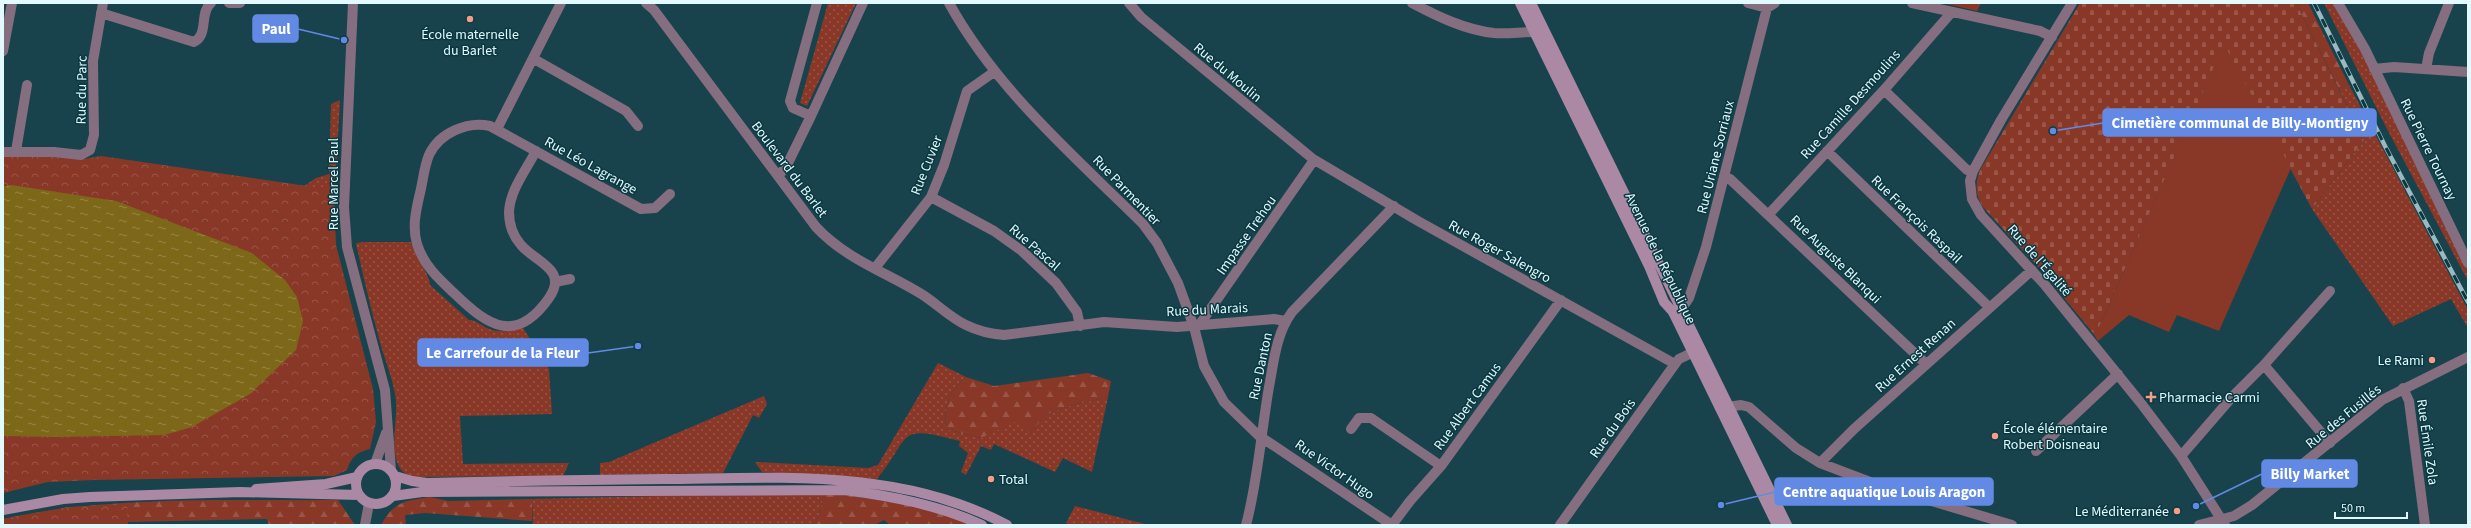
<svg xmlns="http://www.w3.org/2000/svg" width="2471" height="528" font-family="'Source Sans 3',sans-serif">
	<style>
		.grass { fill: url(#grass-dots) }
		.forest { fill: url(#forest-firs) }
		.cemetery { fill: url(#cemetery-stones) }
		.park { fill: url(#park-crowns) }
		.pitch { fill: #893828 }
		.water { fill: url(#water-ripples) }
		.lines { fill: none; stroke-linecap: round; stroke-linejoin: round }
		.minor { stroke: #846e7f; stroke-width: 10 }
		.tertiary { stroke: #846e7f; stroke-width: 10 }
		.secondary { stroke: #ab89a4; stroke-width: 10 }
		.rail-casing { stroke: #9bb9c0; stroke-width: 4.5 }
		.rail { stroke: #0b3941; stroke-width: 3; stroke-dasharray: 9; stroke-linecap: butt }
		.poi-dot { fill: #f49e8a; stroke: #0b3941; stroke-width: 1.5 }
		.labels { text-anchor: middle; stroke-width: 3; stroke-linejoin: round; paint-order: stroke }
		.poi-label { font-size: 14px; fill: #e2f9fe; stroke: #0b3941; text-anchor: start }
		.street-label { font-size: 14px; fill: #e2f9fe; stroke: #0b3941 }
		.leader { fill: none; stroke: #628ae5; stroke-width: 1.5 }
		.callout-dot { fill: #628ae5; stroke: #0b3941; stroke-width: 1.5 }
		.callout { fill: #628ae5; stroke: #628ae5; stroke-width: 1.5 }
		.callout-label { font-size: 15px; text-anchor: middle; font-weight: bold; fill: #fff }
	</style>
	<defs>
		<pattern id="grass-dots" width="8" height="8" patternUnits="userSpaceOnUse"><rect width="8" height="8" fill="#893828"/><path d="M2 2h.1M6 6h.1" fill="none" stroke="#995648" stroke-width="1.8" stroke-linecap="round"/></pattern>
		<pattern id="forest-firs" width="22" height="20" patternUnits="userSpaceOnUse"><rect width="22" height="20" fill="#893828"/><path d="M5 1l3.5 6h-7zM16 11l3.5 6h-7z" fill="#995648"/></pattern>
		<pattern id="cemetery-stones" width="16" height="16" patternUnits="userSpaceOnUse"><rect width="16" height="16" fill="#893828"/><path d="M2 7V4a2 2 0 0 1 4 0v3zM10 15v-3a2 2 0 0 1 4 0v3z" fill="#995648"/></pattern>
		<pattern id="park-crowns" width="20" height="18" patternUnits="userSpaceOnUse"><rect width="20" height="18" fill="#893828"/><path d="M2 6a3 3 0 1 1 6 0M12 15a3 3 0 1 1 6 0" fill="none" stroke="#995648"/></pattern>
		<pattern id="water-ripples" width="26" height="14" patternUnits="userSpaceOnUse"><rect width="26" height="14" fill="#7d6819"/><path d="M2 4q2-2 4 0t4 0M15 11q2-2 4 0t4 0" fill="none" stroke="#958647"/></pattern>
	</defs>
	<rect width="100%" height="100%" fill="#18434c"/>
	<path class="grass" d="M828,3H856L807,106L800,103Z
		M2324,3H2334L2364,54L2468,269V281L2386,127Z
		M2348,83L2468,310V328L2451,299L2393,326L2312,209L2364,140L2339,89Z
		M340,100L334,208L221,175L304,186L316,178L329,174L331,104Z
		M365,242H411C414,254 431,277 430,285L469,320C476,320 482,326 489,329C500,333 511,331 523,328L549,369L552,414L460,416L463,464L569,463L563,476L413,477C384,470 398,423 396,401C394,381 385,361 380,342C371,309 363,276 356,243Z
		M938,363L966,377C948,393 944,405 946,429L981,438L1017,420L1030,434L1045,415L1069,406L1108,397L1092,472L1063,458L1055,472L994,444L991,450L981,446L966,475L961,472L968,453L959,446L960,441C895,424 913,434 877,479L762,472L755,462L868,468L878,465Z
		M764,396L767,404L759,418L753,415L723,473L600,475V463L609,462Z
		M824,492L820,513L813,525H533L532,499Z
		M1075,506L1145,524L1144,525H1070L1066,523Z"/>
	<path class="forest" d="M2296,3H2308L2348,83L2339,89Z
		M1088,373L1111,381L1108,397L1069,406L1045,415L1030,434L1017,421L981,438L946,429C944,405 948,393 966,377L994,386Z
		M824,492L913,505L974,525H890L884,520L875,525H813L820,513Z
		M430,497L448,501L532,499V521L425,513L405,515L406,525H381C394,501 405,501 430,497Z
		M338,500L355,525H269L267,519L128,522V525H3V519C109,495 230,501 338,500Z"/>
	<path class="cemetery" d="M2080,3H2296L2364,140L2312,209L2224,45L2097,332L2093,333L2041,270L1983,207C1975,195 1975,184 1980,170Z"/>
	<path class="park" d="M26,155L84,159L101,156L334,190L336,245L373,389L376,422L370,449C357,452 351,457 347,470L334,476L94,480L48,482L3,493V156Z
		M127,504L128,525H3V519L68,507Z"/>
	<path class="pitch" d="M1943,3H1981L1977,11Z
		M2224,44L2291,168L2219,331L2177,315L2169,332L2129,315L2098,341L2093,333L2097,332Z"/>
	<path class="water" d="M11,185L116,201L252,253L285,280L297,297L303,321L296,350L250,394L192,427L164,435L56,437L3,436V187Z"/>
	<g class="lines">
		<path class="minor" d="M229,3H240
			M646,3L654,10L816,227C847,260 886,272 923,295C938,305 951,318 966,325C978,331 991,334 1004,335L1104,322L1177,327L1274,319L1285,321
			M817,3L790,101L793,108L811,116L863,3
			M949,3C997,90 1073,155 1143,224L1157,243L1178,283L1194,327L1204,366L1224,402L1258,435L1392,525
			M1129,3L1141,17L1313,159L1418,221L1675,364
			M1412,3C1437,16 1465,30 1494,33C1507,34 1521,32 1535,32
			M1748,3L1767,8L1775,3
			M1912,3L2040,31L2052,37
			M2072,3L2001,120L1973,171L1970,181L1972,199L1981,215L2045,285L2140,402L2181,456L2225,525
			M2338,3L2365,49L2468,263
			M101,13L194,42C209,35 199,12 211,3
			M3,51L12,3
			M534,59L626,111L638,126
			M2374,69L2394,67L2468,72
			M2426,69L2429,53L2449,3
			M1884,90L1967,170L1973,171
			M497,129L561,3
			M16,151L27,85
			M536,151C526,170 510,190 509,212C509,224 513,236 521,245C535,262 569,269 549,298C516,345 488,326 455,294C439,279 424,266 417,244C412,227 416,210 420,193C423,181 424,167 429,155C439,133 467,121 490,126L641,209L655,208L670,194
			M1827,151L1989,307
			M3,152H54L81,155L90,150L94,135L93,61L103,3
			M778,176L786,167L811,116
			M1724,176L1730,179L1926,364
			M931,197L994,231L1022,251L1056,283L1077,312L1080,326
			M1769,214L1884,90L1951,13
			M875,268L931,197L944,165L967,91L994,72
			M555,282L570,279
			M1673,312L1684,305L1689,298L1706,247L1767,8
			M1200,324L1314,160
			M2264,365L2330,291
			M2403,388L2409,401L2425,525
			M1720,408L1741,405L1749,407L1796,448L1820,463L1878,485L2012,525
			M1351,429L1359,418H1371L1441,466
			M2036,451L2118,374
			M2181,456L2233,396L2264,365L2330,443
			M1820,463L1854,429L2032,270
			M1246,525C1258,480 1261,433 1269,387C1274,361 1276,334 1292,312L1394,206
			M1392,525L1410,501L1441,466L1561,300
			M1560,525L1675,364L1679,359L1700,349"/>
		<path class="tertiary" d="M353,3L344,207L347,247L385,390L391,470
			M375,464L386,433
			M365,525L369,503
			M2199,525L2234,516L2252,505L2382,400L2468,357"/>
		<path class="secondary" d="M1520,3L1649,266L1664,302L1673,312L1777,525
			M1531,3L1787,525
			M356 484a20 20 0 1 1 40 0a20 20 0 1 1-40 0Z
			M395,476L412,481L427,483C506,481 584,480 663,479C779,478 901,468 1007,525
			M256,489L326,484L357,477
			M393,496L422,492L844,490C891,496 939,505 982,525
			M3,510L63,499L90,497L240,492L359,495"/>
		<g class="rail-casing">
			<path id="rail" d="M2314,3L2385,146L2468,302"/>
		</g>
		<use href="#rail" class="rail"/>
	</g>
	<g class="poi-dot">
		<circle cx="470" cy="19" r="4"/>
		<circle cx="2432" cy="360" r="4"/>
		<path d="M2149 391h4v4h4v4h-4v4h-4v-4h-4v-4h4z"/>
		<circle cx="1995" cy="436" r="4"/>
		<circle cx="991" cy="479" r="4"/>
		<circle cx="2177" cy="511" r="4"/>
	</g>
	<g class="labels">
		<g class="poi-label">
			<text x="470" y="39" text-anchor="middle">École maternelle<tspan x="470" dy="16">du Barlet</tspan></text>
			<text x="2424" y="365" text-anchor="end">Le Rami</text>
			<text x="2159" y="402">Pharmacie Carmi</text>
			<text x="2003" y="433">École élémentaire<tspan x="2003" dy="16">Robert Doisneau</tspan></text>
			<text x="999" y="484">Total</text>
			<text x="2169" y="516" text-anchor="end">Le Méditerranée</text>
		</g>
		<g class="street-label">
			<text transform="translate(1228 72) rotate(40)" y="5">Rue du Moulin</text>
			<text transform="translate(81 90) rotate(-89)" y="5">Rue du Parc</text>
			<text transform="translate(1850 104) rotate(-48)" y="5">Rue Camille Desmoulins</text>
			<text transform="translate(2429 149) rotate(64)" y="5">Rue Pierre Tournay</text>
			<text transform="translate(1715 157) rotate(-76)" y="5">Rue Uriane Sorriaux</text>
			<text transform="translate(591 165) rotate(29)" y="5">Rue Léo Lagrange</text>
			<text transform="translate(926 165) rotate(-68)" y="5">Rue Cuvier</text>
			<text transform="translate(790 169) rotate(53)" y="5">Boulevard du Barlet</text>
			<text transform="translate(333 184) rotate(-90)" y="5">Rue Marcel Paul</text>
			<text transform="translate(1127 190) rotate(46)" y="5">Rue Parmentier</text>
			<text transform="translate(1917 219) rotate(44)" y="5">Rue François Raspail</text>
			<text transform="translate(1246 235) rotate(-55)" y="5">Impasse Trehou</text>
			<text transform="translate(1035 247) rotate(41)" y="5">Rue Pascal</text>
			<text transform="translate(1500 251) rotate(29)" y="5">Rue Roger Salengro</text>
			<text transform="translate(1661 258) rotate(64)" y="5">Avenue de la République</text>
			<text transform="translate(1836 259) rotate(44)" y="5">Rue Auguste Blanqui</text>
			<text transform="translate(2040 260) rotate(49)" y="5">Rue de l'Égalité</text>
			<text transform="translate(1207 309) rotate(-3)" y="5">Rue du Marais</text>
			<text transform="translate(1915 355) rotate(-42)" y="5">Rue Ernest Renan</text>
			<text transform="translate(1260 366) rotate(-78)" y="5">Rue Danton</text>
			<text transform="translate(1467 406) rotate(-54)" y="5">Rue Albert Camus</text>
			<text transform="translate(2343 416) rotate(-39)" y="5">Rue des Fusillés</text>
			<text transform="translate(1612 428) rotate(-55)" y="5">Rue du Bois</text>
			<text transform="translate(2428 442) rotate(82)" y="5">Rue Émile Zola</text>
			<text transform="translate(1335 469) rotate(35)" y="5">Rue Victor Hugo</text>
		</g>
	</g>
	<path class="leader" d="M344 40L298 29M2053 131L2103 123M638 346L588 353M2196 506L2262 474M1721 505L1775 492"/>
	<g class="callout-dot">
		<circle cx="344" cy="40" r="4"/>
		<circle cx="2053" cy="131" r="4"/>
		<circle cx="638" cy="346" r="4"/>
		<circle cx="2196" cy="506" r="4"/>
		<circle cx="1721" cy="505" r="4"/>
	</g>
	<g class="callout">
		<rect x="253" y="15" width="45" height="27" rx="4"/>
		<rect x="2103" y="109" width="273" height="27" rx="4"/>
		<rect x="418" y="339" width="170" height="27" rx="4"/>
		<rect x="2262" y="460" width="95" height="27" rx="4"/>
		<rect x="1775" y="478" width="218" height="27" rx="4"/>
	</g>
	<g class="callout-label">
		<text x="276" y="34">Paul</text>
		<text x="2240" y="128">Cimetière communal de Billy-Montigny</text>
		<text x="503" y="358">Le Carrefour de la Fleur</text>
		<text x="2310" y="479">Billy Market</text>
		<text x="1884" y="497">Centre aquatique Louis Aragon</text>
	</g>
	<rect width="2471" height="528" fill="none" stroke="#e2f9fe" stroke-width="8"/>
	<path d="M2335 512v6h72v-6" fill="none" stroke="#e2f9fe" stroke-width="2"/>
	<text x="2341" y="512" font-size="12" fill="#e2f9fe" stroke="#0b3941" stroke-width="3" paint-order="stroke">50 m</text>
</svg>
